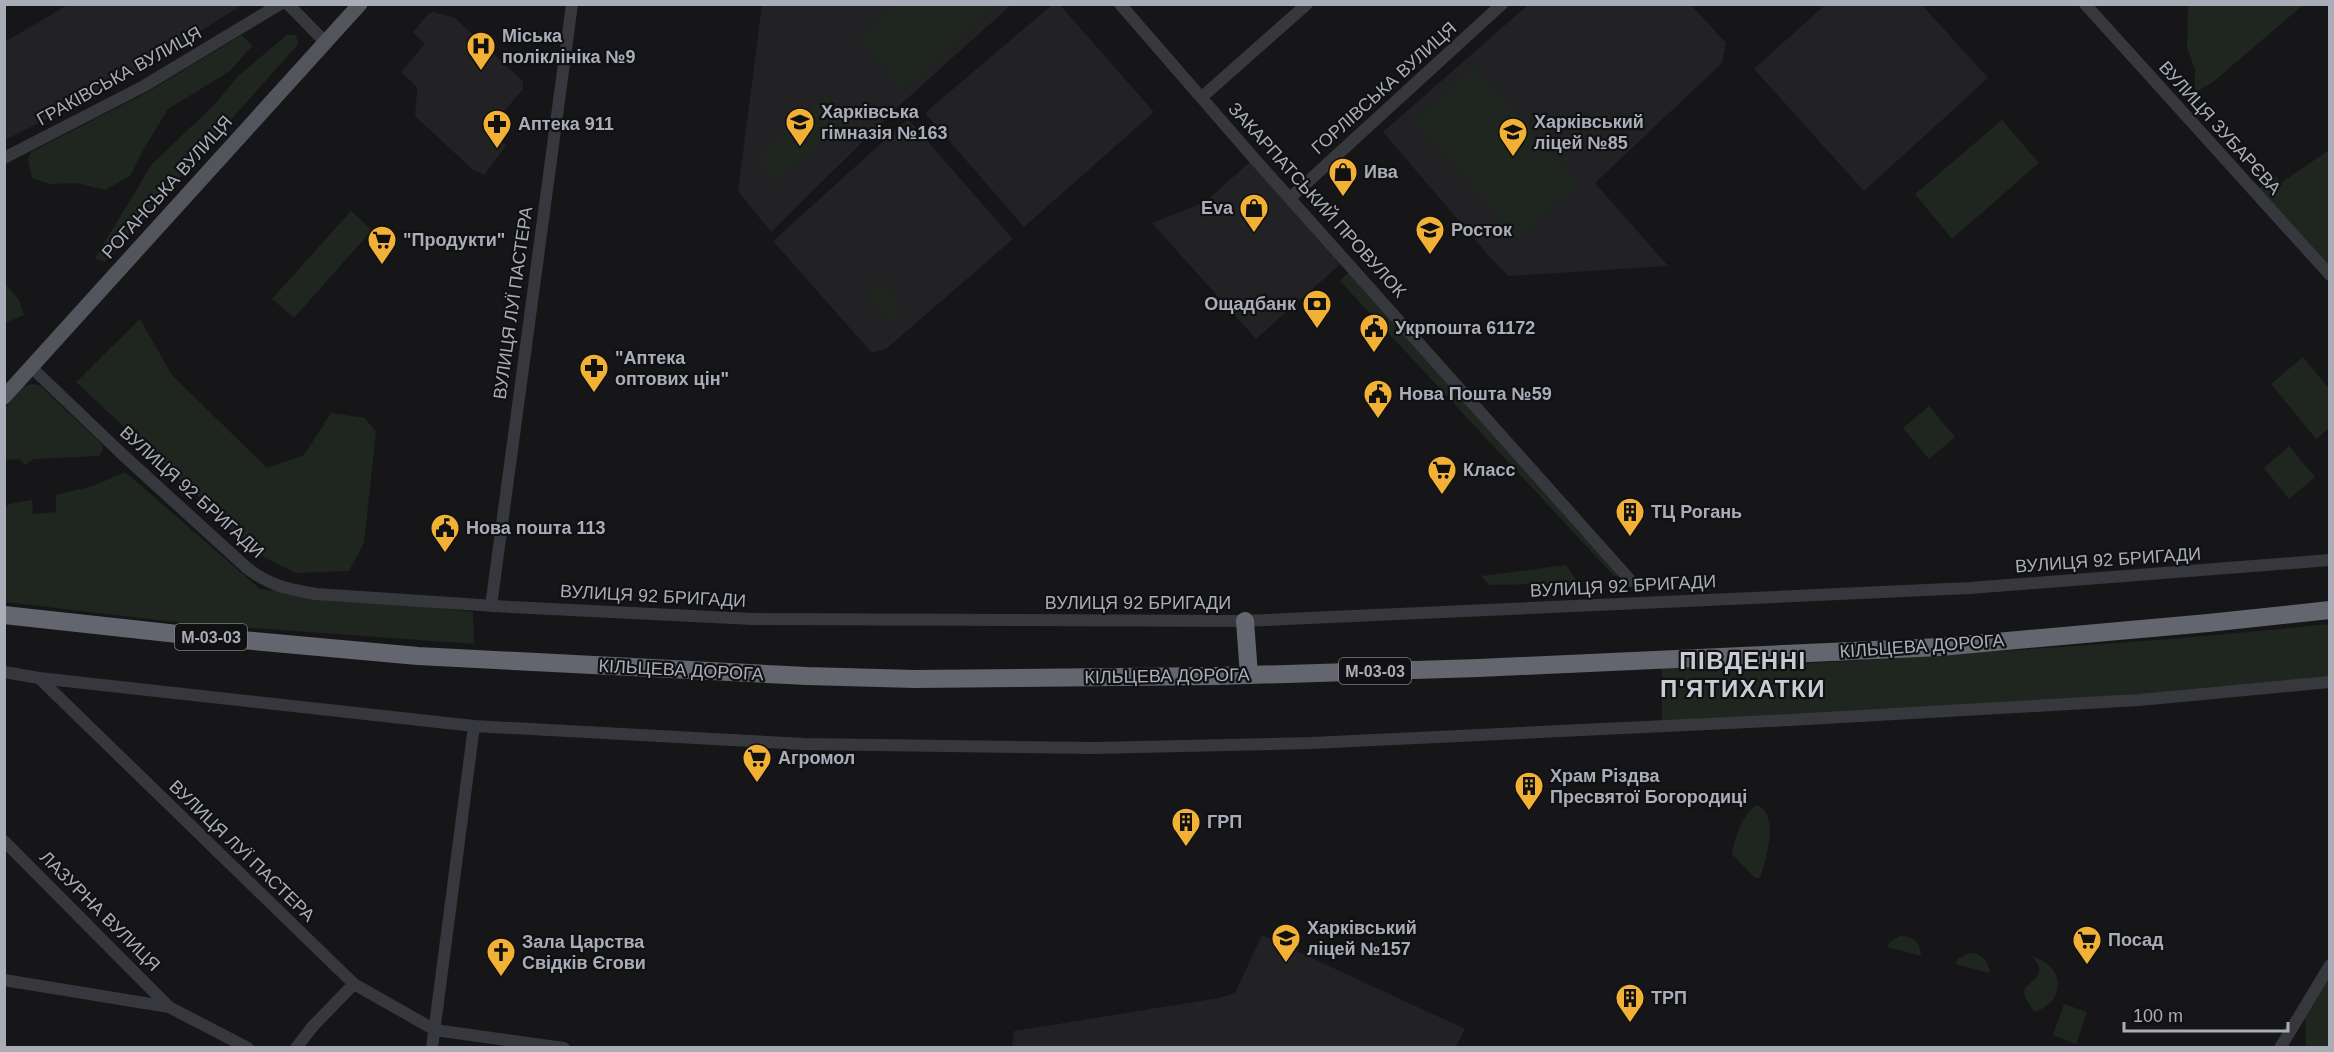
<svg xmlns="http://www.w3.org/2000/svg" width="2334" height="1052" font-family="Helvetica,sans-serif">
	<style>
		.built { fill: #222225 }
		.green { fill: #1e261f }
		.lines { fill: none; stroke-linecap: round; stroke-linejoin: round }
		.minor { stroke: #37383d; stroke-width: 12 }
		.major { stroke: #53555c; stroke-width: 15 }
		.highway { stroke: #63666e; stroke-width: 18 }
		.labels { text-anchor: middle; stroke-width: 4.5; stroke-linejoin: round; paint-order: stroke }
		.shield { fill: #111113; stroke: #7b7e86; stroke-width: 1.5 }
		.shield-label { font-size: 16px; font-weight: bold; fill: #a8adb8 }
		.poi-label { font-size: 18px; font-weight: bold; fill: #a8adb8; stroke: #111113; text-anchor: start }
		.street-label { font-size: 18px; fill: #a8adb8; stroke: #111113 }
		.district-label { font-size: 24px; font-weight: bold; letter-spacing: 1.5px; fill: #c9ccd4; stroke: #111113 }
	</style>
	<rect width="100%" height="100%" fill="#161618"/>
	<path class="built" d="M69,4H242V5L113,86L5,140V42Z
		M1053,4L1060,5L1154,112L1024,227L925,113Z
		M1921,4L1988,78L1864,191L1754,69L1825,5Z
		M762,5H1011L900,105L771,232L738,191Z
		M1528,5H1691L1726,43L1722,63L1595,183L1668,266L1508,276L1489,256L1383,132Z
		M433,12L455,18L523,81V89L488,130L506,146L484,175L473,170L415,116L417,90L416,86L401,72L425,44L413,32L428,14Z
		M908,119L1013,239L886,349L872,353L773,241Z
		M1251,161L1343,262L1256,339L1152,223L1205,202Z
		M1262,935L1465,1029L1456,1047H1012L1014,1031L1219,998L1235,993Z"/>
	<path class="green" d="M896,5V4L997,5L903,90L857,40Z
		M2188,5V4L2303,5L2213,82L2195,93V70L2187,47Z
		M242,35L252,46L230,71L168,109L146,145L130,176L105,190L76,183L50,184L32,178L28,159L31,152L146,93Z
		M287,35H296L298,44L105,262L95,258L152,164L215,104L238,76Z
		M1474,67L1579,185L1519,239L1414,121Z
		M827,94L849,117L778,182L757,159Z
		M2002,120L2039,163L1952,239L1915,194Z
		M2329,150V275L2254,193L2274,175L2281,183Z
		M351,211L372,230L294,318L272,299Z
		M1354,267L1626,575L1614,576L1340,281Z
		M878,280L903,308L889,321L864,292Z
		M5,284L19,300L24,315L5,323Z
		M140,319L172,375L267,468L304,455L331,413L365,418L376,432L364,543L349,571L295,573L250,550L205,503L76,382Z
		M2303,357L2329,389V428L2316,439L2271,384Z
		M32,384L39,385L102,444L103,451L99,456L34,459L25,465L20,459L5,460V408L23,387Z
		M1929,406L1955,437L1929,459L1903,428Z
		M2289,446L2315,477L2289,499L2264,468Z
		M125,472L260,589L473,612L474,644L183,623L5,602V508L9,504L32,500L33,514L56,512V495L93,486Z
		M1566,565L1578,583L1489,585L1481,576Z
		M2329,624V680L2139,700L1662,725V664C1755,669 1847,661 1939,655C2070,647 2200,638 2329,624Z
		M1757,805C1780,815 1766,861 1760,878H1755L1732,854C1735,838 1742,814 1757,805Z
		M1900,936C1913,936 1921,943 1921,956L1887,947L1890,942Z
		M1968,953C1981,953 1989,960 1990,973L1955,964L1958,959Z
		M2032,957C2065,964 2067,1002 2034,1012L2024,995L2025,988C2037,977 2047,973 2032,957Z
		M2329,965V1047H2306L2305,1004Z
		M2064,1004L2087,1012L2076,1044L2053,1035Z"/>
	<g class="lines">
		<path class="minor" d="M288,4L326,43
			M1120,4L1252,156L1631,581
			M2085,4L2330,275
			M1202,97L1307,4
			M4,158L144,86L280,4
			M1290,198L1502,4
			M31,367L123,455L247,568C270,586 288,589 316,594L511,607L753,619L1245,621L1970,588L2330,560
			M491,606L572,4
			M4,672L39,678L474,726L805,744L1094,748L1312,743L1790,720L2139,700L2330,682
			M39,678L354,984L435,1030L564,1048
			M4,841L169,1007
			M4,980L169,1007L248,1048
			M296,1048L313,1026L354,984
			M432,1048L474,726
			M2280,1048L2330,965"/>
		<path class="major" d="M4,397L360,4"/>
		<path class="highway" d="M4,615L187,635L418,656L807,676L915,679L1217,676L1479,668L1940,647L2208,623L2330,610
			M1245,621L1249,675"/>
	</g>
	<defs>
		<g id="hospital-pin" transform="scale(1.5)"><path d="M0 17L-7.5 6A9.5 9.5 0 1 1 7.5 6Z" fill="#f2b134" stroke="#111113"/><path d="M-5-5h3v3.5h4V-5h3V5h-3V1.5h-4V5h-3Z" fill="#111"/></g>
		<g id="school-pin" transform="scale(1.5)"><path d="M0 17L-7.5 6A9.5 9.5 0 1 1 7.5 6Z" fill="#f2b134" stroke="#111113"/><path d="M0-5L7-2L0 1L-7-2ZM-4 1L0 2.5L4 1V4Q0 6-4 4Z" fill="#111"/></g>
		<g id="pharmacy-pin" transform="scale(1.5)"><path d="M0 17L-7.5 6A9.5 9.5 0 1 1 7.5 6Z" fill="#f2b134" stroke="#111113"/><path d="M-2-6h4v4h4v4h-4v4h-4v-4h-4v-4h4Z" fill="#111"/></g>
		<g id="shop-pin" transform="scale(1.5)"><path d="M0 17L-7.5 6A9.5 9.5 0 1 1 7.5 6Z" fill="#f2b134" stroke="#111113"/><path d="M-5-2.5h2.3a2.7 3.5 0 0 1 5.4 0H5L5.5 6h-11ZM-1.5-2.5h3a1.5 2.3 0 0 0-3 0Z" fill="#111"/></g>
		<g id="supermarket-pin" transform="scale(1.5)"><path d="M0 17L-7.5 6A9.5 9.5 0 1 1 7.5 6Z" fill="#f2b134" stroke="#111113"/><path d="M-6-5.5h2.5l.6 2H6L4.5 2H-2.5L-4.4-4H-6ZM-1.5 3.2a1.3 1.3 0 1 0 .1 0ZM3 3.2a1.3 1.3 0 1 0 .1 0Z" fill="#111"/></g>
		<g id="bank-pin" transform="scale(1.5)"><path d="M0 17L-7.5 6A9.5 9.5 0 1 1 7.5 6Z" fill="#f2b134" stroke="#111113"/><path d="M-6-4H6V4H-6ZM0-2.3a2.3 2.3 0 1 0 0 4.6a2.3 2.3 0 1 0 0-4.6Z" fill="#111"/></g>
		<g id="civic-pin" transform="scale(1.5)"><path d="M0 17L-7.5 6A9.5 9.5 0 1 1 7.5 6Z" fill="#f2b134" stroke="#111113"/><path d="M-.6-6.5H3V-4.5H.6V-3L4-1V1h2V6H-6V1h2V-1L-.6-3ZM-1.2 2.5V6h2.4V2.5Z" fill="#111"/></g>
		<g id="building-pin" transform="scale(1.5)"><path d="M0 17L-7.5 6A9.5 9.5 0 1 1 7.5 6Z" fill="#f2b134" stroke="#111113"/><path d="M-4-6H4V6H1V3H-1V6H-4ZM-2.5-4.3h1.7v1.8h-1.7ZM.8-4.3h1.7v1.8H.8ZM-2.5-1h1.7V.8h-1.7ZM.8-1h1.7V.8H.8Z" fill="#111"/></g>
		<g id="church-pin" transform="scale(1.5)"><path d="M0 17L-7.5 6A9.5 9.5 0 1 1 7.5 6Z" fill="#f2b134" stroke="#111113"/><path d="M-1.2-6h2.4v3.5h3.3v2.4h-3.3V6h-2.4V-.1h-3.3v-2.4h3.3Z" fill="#111"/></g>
	</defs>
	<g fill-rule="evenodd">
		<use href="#hospital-pin" x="481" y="46"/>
		<use href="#school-pin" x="800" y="122"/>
		<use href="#pharmacy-pin" x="497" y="124"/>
		<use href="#school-pin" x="1513" y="132"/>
		<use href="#shop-pin" x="1343" y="172"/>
		<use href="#shop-pin" x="1254" y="208"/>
		<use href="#school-pin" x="1430" y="230"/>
		<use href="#supermarket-pin" x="382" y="240"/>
		<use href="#bank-pin" x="1317" y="304"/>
		<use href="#civic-pin" x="1374" y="328"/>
		<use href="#pharmacy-pin" x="594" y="368"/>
		<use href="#civic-pin" x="1378" y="394"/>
		<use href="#supermarket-pin" x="1442" y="470"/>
		<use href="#building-pin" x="1630" y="512"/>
		<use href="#civic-pin" x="445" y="528"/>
		<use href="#supermarket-pin" x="757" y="758"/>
		<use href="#building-pin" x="1529" y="786"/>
		<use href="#building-pin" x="1186" y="822"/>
		<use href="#school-pin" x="1286" y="938"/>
		<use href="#supermarket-pin" x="2087" y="940"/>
		<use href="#church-pin" x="501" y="952"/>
		<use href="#building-pin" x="1630" y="998"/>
	</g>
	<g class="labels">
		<g class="shield">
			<rect x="175" y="624" width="72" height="26" rx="4.5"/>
			<rect x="1339" y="658" width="72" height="26" rx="4.5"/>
		</g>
		<g class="shield-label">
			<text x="211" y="643">М-03-03</text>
			<text x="1375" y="677">М-03-03</text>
		</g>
		<g class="poi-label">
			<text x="502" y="42">Міська<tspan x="502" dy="21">поліклініка №9</tspan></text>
			<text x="821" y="118">Харківська<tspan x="821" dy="21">гімназія №163</tspan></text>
			<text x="1534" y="128">Харківський<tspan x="1534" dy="21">ліцей №85</tspan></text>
			<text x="518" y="130">Аптека 911</text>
			<text x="1364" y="178">Ива</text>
			<text x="1233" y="214" text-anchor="end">Eva</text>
			<text x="1451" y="236">Росток</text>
			<text x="403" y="246">"Продукти"</text>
			<text x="1296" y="310" text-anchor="end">Ощадбанк</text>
			<text x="1395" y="334">Укрпошта 61172</text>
			<text x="615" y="364">"Аптека<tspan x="615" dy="21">оптових цін"</tspan></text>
			<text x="1399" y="400">Нова Пошта №59</text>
			<text x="1463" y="476">Класс</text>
			<text x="1651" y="518">ТЦ Рогань</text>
			<text x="466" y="534">Нова пошта 113</text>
			<text x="778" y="764">Агромол</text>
			<text x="1550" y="782">Храм Різдва<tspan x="1550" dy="21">Пресвятої Богородиці</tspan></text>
			<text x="1207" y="828">ГРП</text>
			<text x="1307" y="934">Харківський<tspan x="1307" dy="21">ліцей №157</tspan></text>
			<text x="2108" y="946">Посад</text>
			<text x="522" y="948">Зала Царства<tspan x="522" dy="21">Свідків Єгови</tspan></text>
			<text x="1651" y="1004">ТРП</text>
		</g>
		<g class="street-label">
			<text transform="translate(119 76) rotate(-29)" y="6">ГРАКІВСЬКА ВУЛИЦЯ</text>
			<text transform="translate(1384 88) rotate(-42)" y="6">ГОРЛІВСЬКА ВУЛИЦЯ</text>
			<text transform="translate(2220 128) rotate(48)" y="6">ВУЛИЦЯ ЗУБАРЄВА</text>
			<text transform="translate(167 187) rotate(-48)" y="6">РОГАНСЬКА ВУЛИЦЯ</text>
			<text transform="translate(1317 200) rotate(48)" y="6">ЗАКАРПАТСЬКИЙ ПРОВУЛОК</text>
			<text transform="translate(513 303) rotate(-82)" y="6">ВУЛИЦЯ ЛУЇ ПАСТЕРА</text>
			<text transform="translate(192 492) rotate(42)" y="6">ВУЛИЦЯ 92 БРИГАДИ</text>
			<text transform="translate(2108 560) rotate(-4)" y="6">ВУЛИЦЯ 92 БРИГАДИ</text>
			<text transform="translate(1623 586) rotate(-3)" y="6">ВУЛИЦЯ 92 БРИГАДИ</text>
			<text transform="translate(653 596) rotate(3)" y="6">ВУЛИЦЯ 92 БРИГАДИ</text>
			<text x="1138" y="609">ВУЛИЦЯ 92 БРИГАДИ</text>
			<text transform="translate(1922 646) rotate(-4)" y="6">КІЛЬЦЕВА ДОРОГА</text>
			<text transform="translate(681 670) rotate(3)" y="6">КІЛЬЦЕВА ДОРОГА</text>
			<text transform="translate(1167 676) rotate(-1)" y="6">КІЛЬЦЕВА ДОРОГА</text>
			<text transform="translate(242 851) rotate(44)" y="6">ВУЛИЦЯ ЛУЇ ПАСТЕРА</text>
			<text transform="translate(100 911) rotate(45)" y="6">ЛАЗУРНА ВУЛИЦЯ</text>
		</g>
		<g class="district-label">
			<text x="1743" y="669">ПІВДЕННІ<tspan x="1743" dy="28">П'ЯТИХАТКИ</tspan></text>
		</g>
	</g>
	<rect width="2334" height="1052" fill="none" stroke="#a8adb8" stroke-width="12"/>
	<path d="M2124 1022v9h164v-9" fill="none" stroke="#a8adb8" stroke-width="3"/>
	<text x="2133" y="1022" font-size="18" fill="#a8adb8" stroke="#111113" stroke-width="4.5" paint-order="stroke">100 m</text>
</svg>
